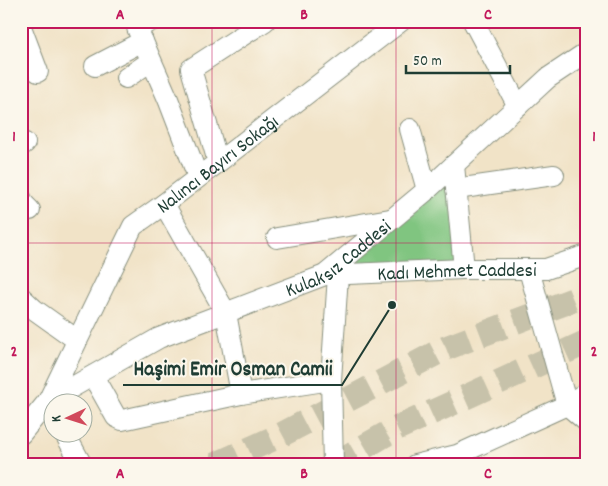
<svg xmlns="http://www.w3.org/2000/svg" width="608" height="486" font-family="Dekko,sans-serif">
	<style>
		.green { fill: #80c580; stroke: #50815a }
		.lines { fill: none; stroke-linecap: round; stroke-linejoin: round }
		.major-tunnel { stroke: #c7c2aa; stroke-width: 25; stroke-dasharray: 25 12; stroke-linecap: butt }
		.minor-casing { stroke: #88907e; stroke-width: 22 }
		.minor { stroke: #fff; stroke-width: 20 }
		.grid { fill: none; stroke: #c2185b; stroke-width: 1; stroke-opacity: 0.55 }
		.labels { text-anchor: middle; stroke-width: 4; stroke-linejoin: round; paint-order: stroke }
		.street-label { font-size: 20px; fill: #1f3d34; stroke: #fbf7ec }
		.leader { fill: none; stroke: #1f3d34; stroke-width: 2 }
		.callout-dot { fill: #1f3d34; stroke: #fbf7ec; stroke-width: 2 }
		.callout-label { font-size: 21px; text-anchor: middle; font-weight: bold; fill: #1f3d34; stroke: #fbf7ec; stroke-width: 4; stroke-linejoin: round; paint-order: stroke }
		.neatline { fill: none; stroke: #c2185b; stroke-width: 2 }
		.grid-label { font-size: 16px; text-anchor: middle; font-weight: bold; fill: #c2185b }
	</style>
	<rect width="100%" height="100%" fill="#fbf7ec"/>
	<filter id="ink" filterUnits="userSpaceOnUse"><feTurbulence type="fractalNoise" baseFrequency=".02" numOctaves="2"/><feDisplacementMap in="SourceGraphic" scale="10" xChannelSelector="R" yChannelSelector="G"/><feConvolveMatrix kernelMatrix="1 2 1 2 8 2 1 2 1" color-interpolation-filters="sRGB"/></filter>
	<filter id="wash" filterUnits="userSpaceOnUse"><feTurbulence type="fractalNoise" baseFrequency=".0096" numOctaves="4" result="noise"/><feDisplacementMap in="SourceGraphic" scale="20" xChannelSelector="R" yChannelSelector="G"/><feGaussianBlur stdDeviation="1.12" result="paint"/><feColorMatrix in="noise" values="0 0 0 0 0 0 0 0 0 0 0 0 0 0 0 0 0 1.4 0 .05"/><feComposite in="paint" operator="in"/></filter>
	<g filter="url(#wash)">
		<rect width="100%" height="100%" fill="#f1e3c7"/>
		<path class="green" d="M453,176L460,267L338,270Z"/>
	</g>
	<g filter="url(#ink)">
		<g class="lines">
			<path class="major-tunnel" d="M215,465L281,435L446,348L570,301L587,294
				M333,465L393,430L587,342"/>
			<g class="minor-casing">
				<g id="minor">
					<path d="M151,21L137,28L168,99L198,177"/>
					<path d="M473,21L518,106"/>
					<path d="M21,27L38,72"/>
					<path d="M95,66L143,41"/>
					<path d="M126,78L151,61"/>
					<path d="M410,129L427,190"/>
					<path d="M21,146L25,143"/>
					<path d="M218,162L191,69L265,21"/>
					<path d="M454,165L464,269"/>
					<path d="M456,189L554,175"/>
					<path d="M21,198L24,204L30,210"/>
					<path d="M164,204L226,313L241,394"/>
					<path d="M277,238L390,219"/>
					<path d="M529,270L567,405L587,422"/>
					<path id="s1" d="M325,275L464,269H546L587,255"/>
					<path d="M21,297L35,310L77,340"/>
					<path d="M93,376L116,417L122,420L241,394L331,380"/>
					<path id="s2" d="M48,401L159,338L325,275L427,190L548,78L587,52"/>
					<path id="s3" d="M21,434L48,401L133,226L164,204L401,21"/>
					<path d="M65,434L82,465"/>
					<path d="M333,465L331,380L338,275"/>
					<path d="M415,465L457,455L567,405L587,392"/>
				</g>
			</g>
			<use href="#minor" class="minor"/>
		</g>
	</g>
	<path class="grid" d="M212,21V465M396,21V465M21,243H587"/>
	<g class="labels">
		<g class="street-label">
			<text dy="7" stroke="none"><textPath href="#s3" startOffset="342">Nalıncı Bayırı Sokağı</textPath></text>
			<text dy="7" stroke="none"><textPath href="#s2" startOffset="325">Kulaksız Caddesi</textPath></text>
			<text dy="7" stroke="none"><textPath href="#s1" startOffset="132">Kadı Mehmet Caddesi</textPath></text>
		</g>
	</g>
	<path class="leader" d="M392 305L342 385H123"/>
	<circle class="callout-dot" cx="392" cy="305" r="5"/>
	<g class="callout-label">
		<text x="233" y="375">Haşimi Emir Osman Camii</text>
	</g>
	<rect width="608" height="486" fill="none" stroke="#fbf7ec" stroke-width="55"/>
	<g transform="translate(68 418) rotate(266)"><circle r="24" fill="#fbf7ec" stroke="#a3ada2"/>
	<path d="M0-4L9 19L0 12L-9 19Z" fill="#d1495b"/>
	<text y="-8" font-size="14" font-weight="bold" text-anchor="middle" fill="#1f3d34">K</text>
	</g>
	<path d="M406 65v8h104v-8" fill="none" stroke="#1f3d34" stroke-width="2.5"/>
	<text x="413" y="65" font-size="15" fill="#1f3d34" stroke="#fbf7ec" stroke-width="4" paint-order="stroke">50 m</text>
	<rect x="28" y="28" width="552" height="430" class="neatline"/>
	<g class="grid-label">
		<text x="120" y="19">A</text>
		<text x="304" y="19">B</text>
		<text x="488" y="19">C</text>
		<text x="14" y="141">1</text>
		<text x="594" y="141">1</text>
		<text x="14" y="356">2</text>
		<text x="594" y="356">2</text>
		<text x="120" y="478">A</text>
		<text x="304" y="478">B</text>
		<text x="488" y="478">C</text>
	</g>
</svg>
